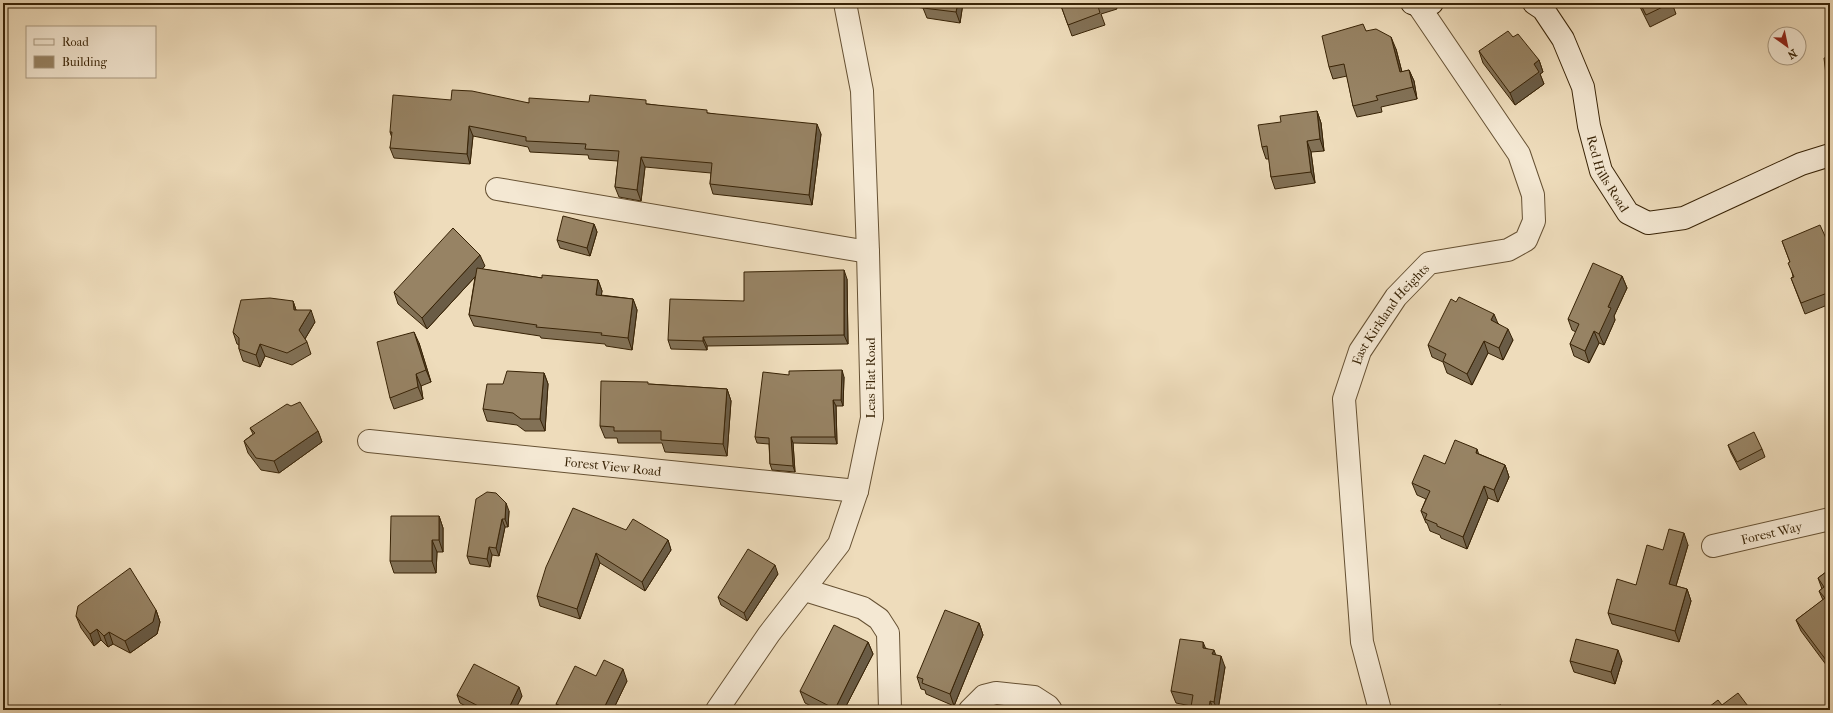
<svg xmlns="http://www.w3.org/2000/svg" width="1833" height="713" font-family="'IM FELL French Canon',serif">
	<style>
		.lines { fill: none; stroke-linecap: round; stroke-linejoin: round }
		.street-casing { stroke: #665133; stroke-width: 24 }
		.secondary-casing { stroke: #382306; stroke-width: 24 }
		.street { stroke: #f4e8d3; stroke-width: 22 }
		.secondary { stroke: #f4e8d3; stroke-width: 22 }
		.wall { fill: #827156; stroke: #382306 }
		.shaded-wall { fill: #6a5c46; stroke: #382306 }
		.building { fill: #978364; stroke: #382306 }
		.labels { text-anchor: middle; stroke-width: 3; stroke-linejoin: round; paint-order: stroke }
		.street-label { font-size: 13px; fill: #382306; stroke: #f4e8d3 }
	</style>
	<rect width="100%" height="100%" fill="#eedcbb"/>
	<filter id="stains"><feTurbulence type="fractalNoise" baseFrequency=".005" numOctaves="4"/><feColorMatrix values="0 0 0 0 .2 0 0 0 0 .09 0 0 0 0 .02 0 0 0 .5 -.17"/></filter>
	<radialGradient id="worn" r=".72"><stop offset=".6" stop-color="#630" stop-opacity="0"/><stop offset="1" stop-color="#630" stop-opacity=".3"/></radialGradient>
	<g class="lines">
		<g class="street-casing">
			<g id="street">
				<path d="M497,189L868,252"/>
				<path id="s1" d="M369,441L857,491"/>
				<path id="s2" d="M1713,546L1830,519"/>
				<path d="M805,590L863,608L879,619L888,633L890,710"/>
				<path d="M717,710L769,634L839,544L857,491L872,418L868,252L862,91L845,3"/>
				<path d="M970,710L984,696L996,693L1034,697L1048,706L1051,710"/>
				<path id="s3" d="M1380,710L1362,642L1344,399L1360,351L1396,297L1429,263L1508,250L1526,240L1534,221L1533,195L1519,154L1418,5"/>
			</g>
		</g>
		<g class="secondary-casing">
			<g id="secondary">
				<path d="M1412,3L1418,5L1432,3"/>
				<path id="s4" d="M1534,3L1543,9L1563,39L1583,87L1589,126L1601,171L1628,213L1648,223L1684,218L1801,164L1830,155"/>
			</g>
		</g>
		<use href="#street" class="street"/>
		<use href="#secondary" class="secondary"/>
	</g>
	<path class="wall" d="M544,3H570L546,4Z
		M900,3H963L960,23L927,18L923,8L900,5Z
		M1060,3H1115L1117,9L1101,14L1105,25L1072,36Z
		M1638,3H1672L1676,14L1650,27Z
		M1366,31L1396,49L1402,72L1409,70L1414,81L1417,99L1381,107L1382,112L1357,117L1353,106L1347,76L1333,79L1329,67Z
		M1513,37L1539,60L1543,72L1540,74L1544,84L1515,105L1483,63L1479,51Z
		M1830,57V87L1826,75Z
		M451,100L529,103L648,104L708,113L821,134L812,205L713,194L710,184L711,173L645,167L641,201L619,197L615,187L618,161L589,159L588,155L530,152L528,147L473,136L470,164L394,158L390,148L392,138L390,132Z
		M1317,111L1321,123L1324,151L1311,152L1315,183L1275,189L1271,177L1269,159H1266L1262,147Z
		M594,224L597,232L590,256L560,248L557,240Z
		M1782,241L1830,247V304L1805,314L1791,278L1793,277L1790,262Z
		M485,266L482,269L542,278L598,280L602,291L601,295L633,299L637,310L632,350L606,346L605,344L541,338L540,336L474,326L469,315L475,277L427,329L398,304L394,292Z
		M1622,276L1627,288L1614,316L1615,320L1604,345L1599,343L1589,363L1574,356L1570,344L1576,332L1572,330L1568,319Z
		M847,279L848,344L707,346V350L671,349L668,340L744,301Z
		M293,301L296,310L315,322L305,339L307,342L311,354L292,365L265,356L260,367L243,361L239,349V345L237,344L233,332Z
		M1498,323L1513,340L1503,360L1488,353L1472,385L1447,373L1443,362L1432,357L1428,345Z
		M419,343L431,382L421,386L423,399L394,409L390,398Z
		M544,373L548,384L545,431H525L517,425L487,421L483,409L503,384Z
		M789,375L844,377L843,406H836L837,444L793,443L795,472L772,470L770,464L769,444L757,443L755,437Z
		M649,384L727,389L731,401L727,456L665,452L662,443H618L617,438H605L600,426Z
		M250,428L318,431L322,442L279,473L261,470L248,453L244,441L253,434Z
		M1728,445L1762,449L1765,457L1740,470L1731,453Z
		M1479,454L1505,465L1509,477L1498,502L1488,498L1467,549L1441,538L1440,535L1430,531L1427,523H1426L1421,511L1426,499L1417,495L1412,483L1445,464Z
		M509,511L508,527H505L499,556L492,555L490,567L470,564L467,556Z
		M439,516L443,528V552H437L436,573H394L390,561Z
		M626,530L668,540L671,550L645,591L600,563L580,619L540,606L537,596Z
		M1688,545L1676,586L1687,589L1691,601L1679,642L1612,624L1608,613L1636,585L1663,550Z
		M1830,569V674L1827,666L1801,631L1796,620L1823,600L1819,591L1822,589L1818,578Z
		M778,574L747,621L721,605L718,597Z
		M156,610L160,622L157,634L130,653L113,644L108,647L101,640L94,646L81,628L76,616Z
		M979,623L983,635L954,706L926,694L925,690L921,689L917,677Z
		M868,642L873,654L844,710H819L805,703L800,691Z
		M1206,648L1216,655L1225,667L1218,710H1192L1191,706L1176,703L1171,691Z
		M1570,661H1622L1615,684L1574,672Z
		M596,676L627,681L613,710H558L556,704Z
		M457,695L522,696L515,710H473L460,703Z"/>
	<path class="shaded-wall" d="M958,3H963L960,23L956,12Z
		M1391,37L1396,49L1405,84L1400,72Z
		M1539,60L1543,72L1540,74L1544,84L1515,105L1510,93L1534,64Z
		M1409,70L1414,81L1417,99L1413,87Z
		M1317,111L1321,123L1324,151L1320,139Z
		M817,124L821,134L812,205L809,195Z
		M469,126L473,136L470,164L467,154Z
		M1307,141L1311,152L1315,183L1311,172Z
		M641,157L645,167L641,201L637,190Z
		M594,224L597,232L590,256L587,248Z
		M480,255L485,266L427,329L422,318Z
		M844,270L847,279L848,344L844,335Z
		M1622,276L1627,288L1614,316L1615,320L1604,345L1599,334L1608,307Z
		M598,280L602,291L600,306L596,295Z
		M633,299L637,310L632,350L628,338Z
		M293,301L297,313L294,310Z
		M311,310L315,322L303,342L299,330Z
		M1494,314L1499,326L1491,320Z
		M1508,329L1513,340L1503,360L1499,348Z
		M1594,331L1599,343L1589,363L1585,351Z
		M414,332L419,343L431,382L426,370Z
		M703,337L707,346V350L703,341Z
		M1484,341L1488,353L1472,385L1467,374Z
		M260,344L265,356L260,367L256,355Z
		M842,370L844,377L843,406L841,400Z
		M544,373L548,384L545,431L540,419Z
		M416,374L421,386L423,399L418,387Z
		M727,389L731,401L727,456L723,444Z
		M833,400L836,406L837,444L835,437Z
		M318,431L322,442L279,473L274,461Z
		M791,437L793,443L795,472L793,466Z
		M1477,449L1481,461L1476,453Z
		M1505,465L1509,477L1498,502L1494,490Z
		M1484,486L1488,498L1467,549L1463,537Z
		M506,503L509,511L508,527L505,519Z
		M439,516L443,528V552L439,540Z
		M502,519L505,527L499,556L496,548Z
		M1684,533L1688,545L1673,596L1669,584Z
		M432,540L437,552L436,573L432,561Z
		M668,540L671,550L645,591L642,582Z
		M489,547L492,555L490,567L487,559Z
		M596,553L600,563L580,619L577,609Z
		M775,565L778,574L747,621L744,613Z
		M1687,589L1691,601L1679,642L1675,631Z
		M156,610L160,622L157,634L130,653L125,641Z
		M979,623L983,635L954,706L950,694Z
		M97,629L101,640L94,646L90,634Z
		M109,632L113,644L108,647L104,636Z
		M868,642L873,654L844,710H835V709Z
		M1203,642L1208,654L1203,648Z
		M1214,650L1218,661L1212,654Z
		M1618,650L1622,661L1615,684L1611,672Z
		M1221,656L1225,667L1218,710H1217L1214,702Z
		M623,669L627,681L613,710H603Z
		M519,687L522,696L515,710H508Z
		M1210,701L1214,710H1209Z"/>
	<path class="building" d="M924,3H958L956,12L923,8Z
		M1060,3H1097L1100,13L1068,25Z
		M1640,3H1671L1646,15Z
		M1363,24L1366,31L1376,29L1391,37L1400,72L1409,70L1413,87L1376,96L1378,100L1353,106L1344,64L1329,67L1322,36Z
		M1508,31L1513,37L1518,34L1539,60L1534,64L1539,72L1510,93L1479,51Z
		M1830,57V74L1826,75L1824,58Z
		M452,90L472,91L529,103V98L589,102L590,95L646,100V104L707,110V113L817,124L809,195L710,184L712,163L641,157L637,190L615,187L619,151L585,149L586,144L526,141V137L469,126L467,154L390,148L392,132H390L393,95L451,100Z
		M1317,111L1320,139L1307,141L1311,172L1271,177L1267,146L1262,147L1258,125L1281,122L1280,116Z
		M563,216L594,224L587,248L557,240Z
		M1820,225L1830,247V292L1801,303L1791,278L1794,277L1788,263L1790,262L1782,241Z
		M453,228L480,255L422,318L394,292Z
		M1593,263L1622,276L1608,307L1611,308L1599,334L1594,331L1585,351L1570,344L1579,324L1568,319Z
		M477,268L542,278V275L598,280L596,295L633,299L628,338L601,335L602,333L536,327L537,325L469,315Z
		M844,270V335L703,337V341L668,340L670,299L744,301V272Z
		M1459,297L1494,314L1491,320L1508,329L1499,348L1484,341L1467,374L1443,361L1446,354L1428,345L1451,299L1456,302Z
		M270,298L293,301L294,310H311L299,330L307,342L287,353L260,344L256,355L239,349V338L233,332L241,300Z
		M414,332L426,370L416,374L418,387L390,398L377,342Z
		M842,370L841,400H833L835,437H791L793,466L770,464L769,438L755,437L763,372L789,375V371Z
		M507,371L544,373L540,419H521L513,413L483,409L487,384H503Z
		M601,381L648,382V384L727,389L723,444L661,440V431H614V427L600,426Z
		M300,402L318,431L274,461L256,458L244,441L255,433L250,428L287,404L291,406Z
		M1754,432L1762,449L1737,462L1728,445Z
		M1455,440L1477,449L1476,453L1505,465L1494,490L1484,486L1463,537L1437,526V524L1425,519L1427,514L1421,511L1430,491L1412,483L1424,455L1445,464Z
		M487,492L496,493L506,503L505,519H502L496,548L489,547L487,559L467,556L476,499Z
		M573,508L626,530L633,519L668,540L642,582L596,553L577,609L537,596L546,567Z
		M391,516H439V540H432V561H390Z
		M1669,529L1684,533L1669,584L1687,589L1675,631L1608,613L1617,579L1636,585L1647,545L1663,550Z
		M748,549L775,565L744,613L718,597Z
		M130,568L156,610L153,622L125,641L109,632L104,636L97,629L90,634L76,616L78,606Z
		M1830,569V668L1825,661L1826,660L1796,620L1825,598L1819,591L1824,587L1818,578Z
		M945,610L979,623L950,694L922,683L923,679L917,677Z
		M834,625L868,642L835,709L800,691Z
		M1180,639L1203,642V648L1214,650L1212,654L1221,656L1214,702L1210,701L1209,709L1191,707L1193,695L1171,691Z
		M1576,639L1618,650L1611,672L1570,661Z
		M604,660L623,669L603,710H559L561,706L556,704L575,666L596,676Z
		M474,664L519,687L508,710H486L457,695Z
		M1738,693L1751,710H1705L1718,700L1722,705Z
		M1501,705V710H1478V708Z
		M997,707L1003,710H995Z"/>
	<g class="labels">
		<g class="street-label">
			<text dy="5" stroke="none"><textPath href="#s4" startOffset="190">Red Hills Road</textPath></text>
			<text dy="5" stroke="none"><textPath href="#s3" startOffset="412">East Kirkland Heights</textPath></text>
			<text transform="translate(870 378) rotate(-90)" y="5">Leas Flat Road</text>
			<text dy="5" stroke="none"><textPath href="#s1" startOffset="245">Forest View Road</textPath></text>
			<text dy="5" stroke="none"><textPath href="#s2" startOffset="60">Forest Way</textPath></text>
		</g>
	</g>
	<rect width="1833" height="713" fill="none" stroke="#eedcbb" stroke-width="16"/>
	<rect x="4" y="4" width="1825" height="705" fill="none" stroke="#382306" stroke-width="2"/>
	<rect x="8" y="8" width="1817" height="697" fill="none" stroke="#382306"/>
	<rect x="26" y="26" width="130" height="52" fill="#f4e8d3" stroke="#a99981"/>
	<rect x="34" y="39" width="20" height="6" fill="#f4e8d3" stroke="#a99981"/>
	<text x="62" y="46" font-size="12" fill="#382306">Road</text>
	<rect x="34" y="56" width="20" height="12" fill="#978364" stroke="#a99981"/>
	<text x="62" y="66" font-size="12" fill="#382306">Building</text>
	<g transform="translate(1787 46) rotate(147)"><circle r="19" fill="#f4e8d3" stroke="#a99981"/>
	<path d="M0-3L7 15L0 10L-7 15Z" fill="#8f2418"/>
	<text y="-6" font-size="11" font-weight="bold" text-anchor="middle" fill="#382306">N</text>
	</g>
	<rect width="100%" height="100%" filter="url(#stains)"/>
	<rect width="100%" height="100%" fill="url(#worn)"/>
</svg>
